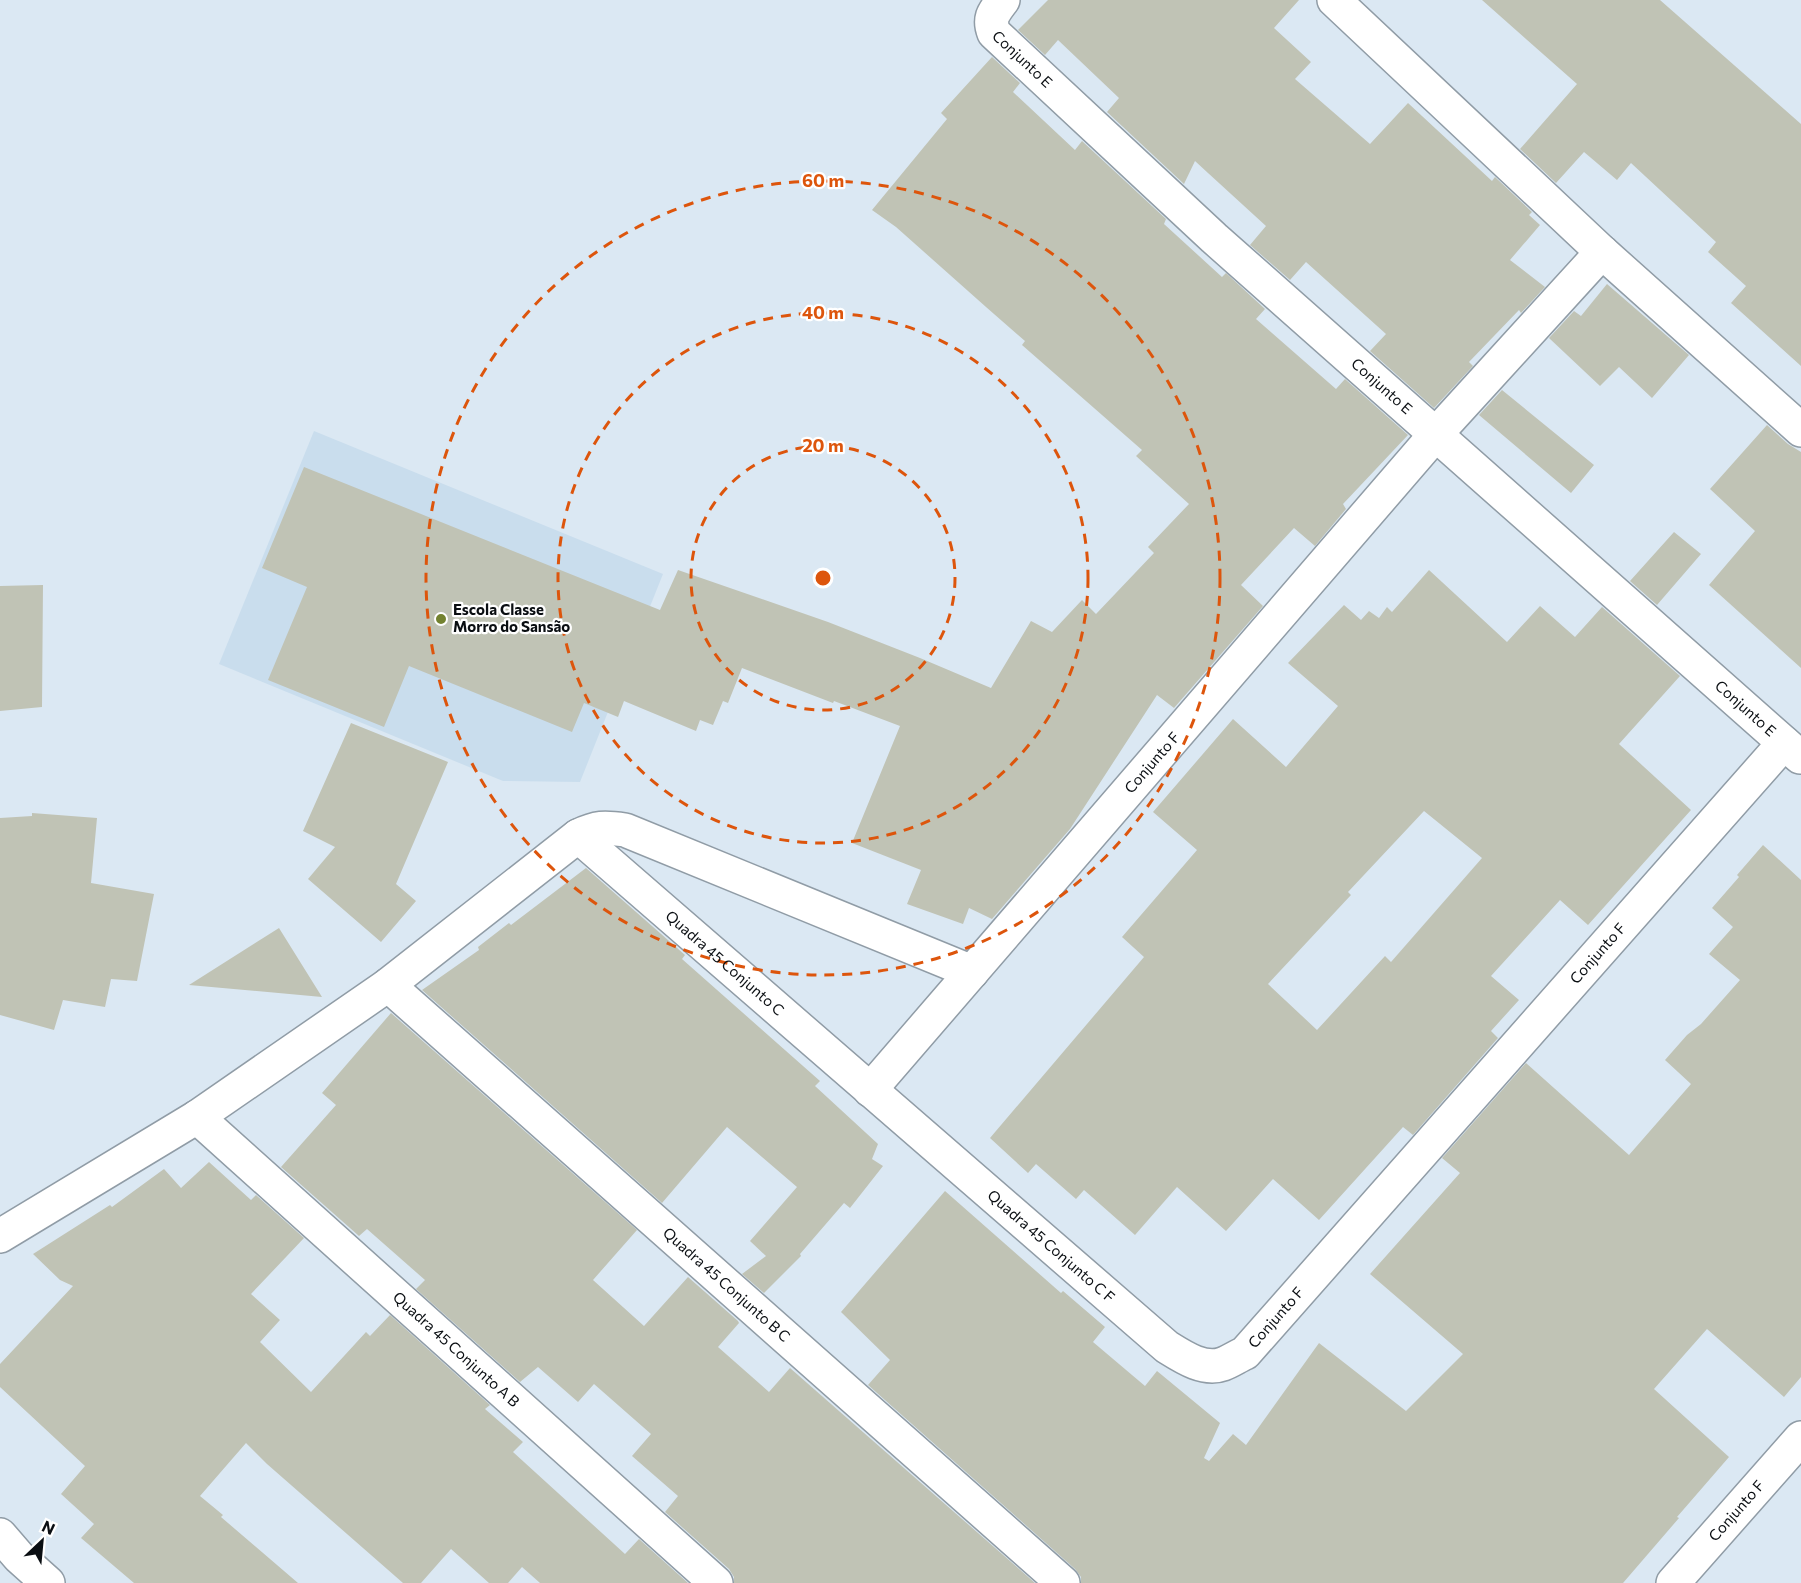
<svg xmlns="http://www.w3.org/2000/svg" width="1801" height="1583" font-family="Commissioner,sans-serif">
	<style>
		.built { fill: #c9dded }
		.building { fill: #c0c3b5; fill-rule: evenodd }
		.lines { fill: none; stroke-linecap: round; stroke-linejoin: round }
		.street-casing { stroke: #909ca6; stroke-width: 36 }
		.street { stroke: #fff; stroke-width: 33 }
		.ring { fill: none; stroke: #dd550c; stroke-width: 3; stroke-dasharray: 10 8 }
		.poi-dot { fill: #738230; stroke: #fff; stroke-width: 2 }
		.labels { text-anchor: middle; stroke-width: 4.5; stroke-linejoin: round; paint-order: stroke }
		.street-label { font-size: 15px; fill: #0a0e12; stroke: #fff }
		.poi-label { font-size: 15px; font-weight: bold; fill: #0a0e12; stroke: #fff; text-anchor: start }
		.centre { fill: #dd550c; stroke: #fff; stroke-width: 3 }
		.ring-label { font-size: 18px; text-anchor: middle; font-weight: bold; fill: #dd550c; stroke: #fff; stroke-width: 4.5; stroke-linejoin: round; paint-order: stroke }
	</style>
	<rect width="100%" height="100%" fill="#dbe8f3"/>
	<path class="built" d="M314,431L663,574L580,782L503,781L219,664Z"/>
	<path class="building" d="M1048,0H1299L1274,28L1311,62L1295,79L1370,144L1408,103L1492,181L1495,177L1532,212L1529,215L1540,225L1510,260L1545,287L1521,313L1519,310L1469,362L1473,366L1434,408L1370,351L1386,334L1306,262L1290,280L1250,245L1266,226L1208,173L1195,161L1184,184L1107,112L1119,98L1058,40L1045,55L1018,30Z
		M1482,0H1660L1801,124V366L1731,303L1746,286L1708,252L1716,242L1631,163L1617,180L1584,152L1556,183L1520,149L1577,84Z
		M992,57L1020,83L1013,92L1075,150L1082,141L1166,219L1164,224L1222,277L1226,273L1265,309L1256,319L1336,389L1345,379L1408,435L1343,504L1346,509L1315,546L1294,528L1241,585L1263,606L1174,708L1157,695L1070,829L992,919L969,908L963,924L907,904L921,870L852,843L900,726L834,701L833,703L742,668L728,703L723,701L713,725L700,720L696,731L624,701L618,717L584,703L572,732L409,666L384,727L268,680L307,587L262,568L304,467L660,610L678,570L828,622L920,658L991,688L1031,621L1052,632L1082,600L1096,614L1154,553L1148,547L1189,504L1136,456L1142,450L1022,345L1025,341L986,307L896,227L872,210L947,119L941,113Z
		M1607,284L1689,355L1652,398L1619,367L1600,386L1549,338L1574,311L1581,316Z
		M1502,390L1594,465L1571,493L1479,415Z
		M1767,425L1788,444L1801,452V668L1709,585L1755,531L1710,489Z
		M1674,532L1701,554L1657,605L1630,581Z
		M1429,570L1507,642L1540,606L1575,637L1602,607L1680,676L1619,744L1691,810L1588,925L1560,900L1491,976L1519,1000L1491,1031L1498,1038L1413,1135L1403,1127L1319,1220L1273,1179L1226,1231L1177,1187L1135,1235L1084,1190L1076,1199L1036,1164L1028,1173L990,1138L1144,957L1122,937L1197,850L1153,812L1233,719L1286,767L1338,706L1288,663L1344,605L1361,620L1369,611L1379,618L1387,607L1392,612ZM1424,811L1482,858L1391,962L1385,956L1317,1030L1268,984L1351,895L1348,892Z
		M43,585L42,707L0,711V586Z
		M351,723L448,762L396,884L416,901L381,942L308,879L335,847L303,831Z
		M32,813L97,818L91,883L154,894L137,981L111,979L105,1007L63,1000L54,1030L0,1015V818L32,816Z
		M1763,845L1801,880V1377L1784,1397L1707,1329L1654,1389L1729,1457L1677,1517L1679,1518L1623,1583H1081V1577L1075,1569L868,1385L890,1360L841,1312L945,1191L1061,1293L1063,1291L1105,1327L1093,1342L1145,1386L1157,1371L1220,1423L1204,1458L1209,1461L1233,1434L1246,1445L1319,1343L1406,1411L1463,1354L1370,1274L1460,1173L1442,1158L1526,1063L1629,1155L1691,1084L1665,1060L1687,1035L1701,1024L1740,980L1709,954L1733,927L1712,908L1739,877L1737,875Z
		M586,868L685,955L682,959L820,1081L815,1086L878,1144L872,1159L883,1166L850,1208L844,1203L800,1254L801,1256L764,1293L742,1274L766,1256L750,1241L797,1187L727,1127L662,1203L422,990L479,950L478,947L509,923L511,925Z
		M279,928L322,997L189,985Z
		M391,1013L637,1230L593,1280L644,1326L688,1277L738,1321L739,1323L718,1347L769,1392L790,1368L1035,1583H734V1577L729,1569L665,1512L678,1496L632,1456L651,1434L594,1384L578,1402L538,1367L520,1382L416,1289L425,1280L367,1229L359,1236L281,1167L336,1105L322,1093Z
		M209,1162L251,1200L256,1195L304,1238L251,1294L280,1320L260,1342L311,1392L366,1332L370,1336L390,1315L490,1405L485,1409L523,1442L513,1452L625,1554L639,1539L688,1583H540L522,1567L508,1583H489L451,1549L421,1583H403L267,1464L246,1443L200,1496L223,1515L221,1517L298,1583H134L81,1538L94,1524L61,1494L85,1466L0,1387V1364L73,1286L60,1280L33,1254L110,1205L112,1207L164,1169L181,1188Z"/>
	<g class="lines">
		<g class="street-casing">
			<g id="street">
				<path id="s1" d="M1003,0C994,12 988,18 994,33L1214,238L1800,757"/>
				<path d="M1334,0L1602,252L1801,430"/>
				<path id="s2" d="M578,836L1167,1347C1183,1357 1204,1371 1223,1364C1231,1361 1238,1356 1245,1353L1784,743"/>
				<path id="s3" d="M388,985L1063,1583"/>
				<path id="s4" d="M870,1090L1435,435L1602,252"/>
				<path id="s5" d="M197,1117L716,1583"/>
				<path d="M0,1236L197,1117L388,985L578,836C597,827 604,827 625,830L972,972"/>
				<path d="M0,1535L19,1557L48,1583"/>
				<path id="s6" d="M1673,1583L1801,1438"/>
			</g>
		</g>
		<use href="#street" class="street"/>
	</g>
	<g class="ring">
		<circle cx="823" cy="578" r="132"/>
		<circle cx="823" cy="578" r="265"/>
		<circle cx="823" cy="578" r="397"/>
	</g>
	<circle class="poi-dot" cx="441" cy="619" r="6"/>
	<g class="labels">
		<g class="street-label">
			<text dy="5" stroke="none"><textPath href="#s1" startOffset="75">Conjunto E</textPath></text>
			<text dy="5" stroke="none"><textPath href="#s1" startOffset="561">Conjunto E</textPath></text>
			<text dy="5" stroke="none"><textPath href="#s1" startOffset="1047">Conjunto E</textPath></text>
			<text dy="5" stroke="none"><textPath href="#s4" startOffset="432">Conjunto F</textPath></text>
			<text dy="5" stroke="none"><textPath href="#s2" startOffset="1398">Conjunto F</textPath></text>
			<text dy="5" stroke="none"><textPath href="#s2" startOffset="194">Quadra 45 Conjunto C</textPath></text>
			<text dy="5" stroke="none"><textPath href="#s2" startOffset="626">Quadra 45 Conjunto C F</textPath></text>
			<text dy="5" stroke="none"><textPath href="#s3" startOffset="452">Quadra 45 Conjunto B C</textPath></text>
			<text dy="5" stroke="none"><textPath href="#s2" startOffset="912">Conjunto F</textPath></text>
			<text dy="5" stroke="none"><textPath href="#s5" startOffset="348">Quadra 45 Conjunto A B</textPath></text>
			<text dy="5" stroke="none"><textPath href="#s6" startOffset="96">Conjunto F</textPath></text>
		</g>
		<g class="poi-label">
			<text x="453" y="615">Escola Classe<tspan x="453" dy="17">Morro do Sansão</tspan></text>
		</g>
	</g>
	<circle cx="823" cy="578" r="9" class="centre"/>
	<g class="ring-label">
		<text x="823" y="187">60 m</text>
		<text x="823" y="319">40 m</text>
		<text x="823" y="452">20 m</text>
	</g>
	<g transform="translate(42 1541) rotate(26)" stroke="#ffffff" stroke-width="4.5" paint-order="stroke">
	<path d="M0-4.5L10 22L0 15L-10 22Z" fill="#0a0e12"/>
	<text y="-9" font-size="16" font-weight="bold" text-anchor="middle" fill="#0a0e12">N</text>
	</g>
</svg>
